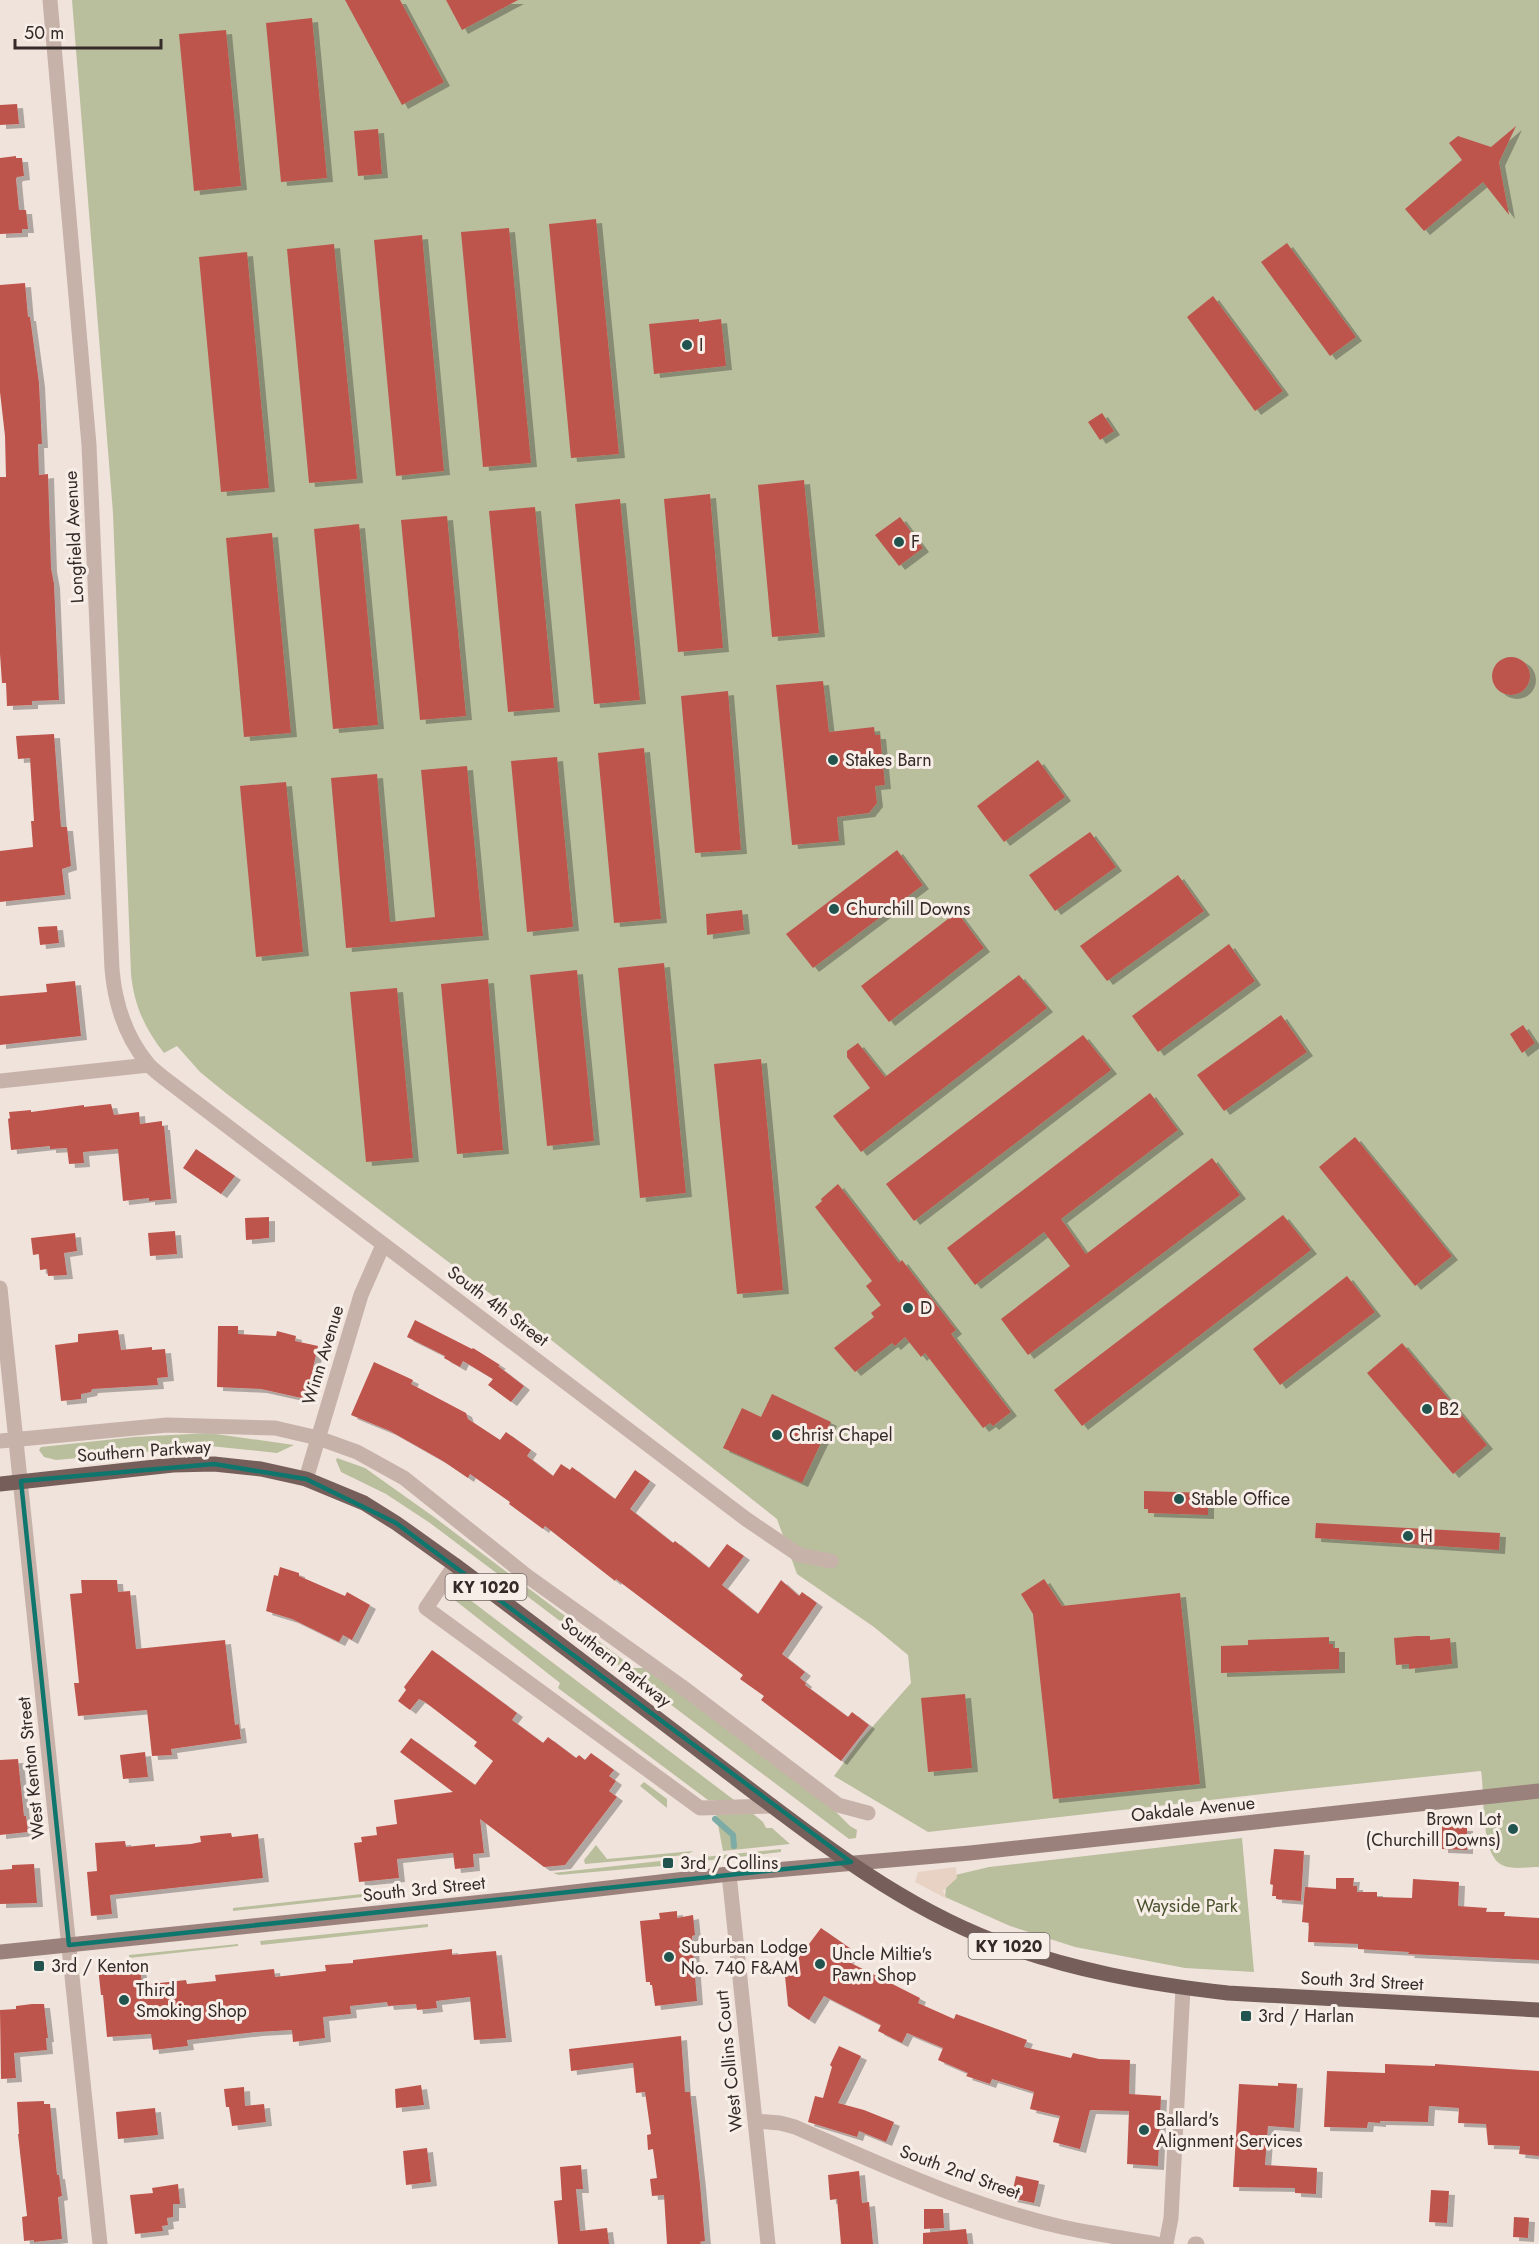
<svg xmlns="http://www.w3.org/2000/svg" width="1539" height="2244" font-family="Jost,sans-serif">
	<style>
		.green { fill: #b9be9d }
		.plaza { fill: #e7d2c4 }
		.lines { fill: none; stroke-linecap: round; stroke-linejoin: round }
		.stream { stroke: #7daba5; stroke-width: 6 }
		.building { fill: #bd554d; filter: url(#shadow) }
		.minor { stroke: #c7b2a9; stroke-width: 15 }
		.secondary { stroke: #9b817b; stroke-width: 15 }
		.primary { stroke: #765f5a; stroke-width: 15 }
		.marked { fill: none; stroke: #0f766e; stroke-width: 4.5; stroke-linejoin: round }
		.poi-dot { fill: #21544f; stroke: #f8eee8; stroke-width: 2 }
		.labels { text-anchor: middle; stroke-width: 6; stroke-linejoin: round; paint-order: stroke }
		.shield { fill: #f8eee8; stroke: #706562; stroke-width: 1.5 }
		.shield-label { font-size: 16px; font-weight: bold; fill: #352a28 }
		.poi-label { font-size: 18px; fill: #352a28; stroke: #f8eee8; text-anchor: start }
		.street-label { font-size: 18px; fill: #352a28; stroke: #f8eee8 }
		.park-label { font-size: 18px; fill: #4b522e; stroke: #f8eee8 }
	</style>
	<defs>
		<filter id="shadow"><feDropShadow dx="6" dy="4" stdDeviation="0" flood-color="#0004"/></filter>
	</defs>
	<rect width="100%" height="100%" fill="#f0e3dc"/>
	<path class="green" d="M72,0H1539V1867C1527,1867 1512,1870 1502,1865C1480,1855 1485,1793 1481,1771L1289,1791L928,1832L834,1776L859,1742L911,1683L908,1655L874,1627L797,1574L777,1519L550,1339L227,1094L200,1072L177,1046L164,1053C145,1029 134,1005 131,974L113,513Z
		M209,1433L294,1445L277,1453L210,1446L56,1460L44,1457L39,1450L41,1447L134,1437Z
		M337,1458L365,1468L434,1517L634,1668H644L664,1682L831,1807L850,1826L857,1830L856,1838L849,1839L430,1523L386,1494L341,1472L336,1460Z
		M457,1590L734,1800H708L558,1688L560,1683L447,1594L451,1591Z
		M644,1782L667,1799V1808L640,1786Z
		M752,1813L763,1822L766,1828H772L790,1844L723,1851L716,1814Z
		M1242,1838L1254,1972L1185,1968L1075,1947L1010,1926L945,1897L947,1877L989,1867Z
		M596,1845L607,1859L693,1851L686,1855L585,1864L584,1860Z
		M781,1849V1852L686,1863L685,1859Z
		M660,1861L661,1866L559,1875L553,1873Z
		M362,1894L363,1897L233,1911V1908Z
		M428,1924V1927L261,1945L260,1941Z
		M238,1944V1946L129,1958V1955Z"/>
	<path class="plaza" d="M956,1867L957,1878L943,1891L947,1899L915,1882L918,1872Z"/>
	<g class="lines">
		<path class="stream" d="M715,1819L733,1835L734,1846"/>
	</g>
	<path class="building" d="M345,0H400L444,82L402,105Z
		M446,0H518L462,30Z
		M312,18L327,178L281,182L266,23Z
		M226,30L241,186L194,191L179,34Z
		M17,104L19,124L0,125V105Z
		M1516,126L1499,162L1509,215L1483,182L1424,231L1405,209L1462,160L1449,143L1458,136L1491,147Z
		M378,129L382,174L358,176L354,131Z
		M16,156V158H22L24,176L17,177L16,179L19,210H26L28,229H22V233L0,234V158Z
		M596,219L619,454L571,458L549,224Z
		M509,228L531,463L483,467L461,232Z
		M422,235L444,471L396,476L374,240Z
		M1287,243L1356,337L1330,356L1261,262Z
		M334,244L357,479L309,483L287,249Z
		M247,252L269,488L221,492L199,257Z
		M25,283L28,317H30L39,383L42,444H38L39,475L48,474L51,568L54,584L59,700L32,701V705L7,706L6,683H2L0,654V477H6L5,436L0,392V285Z
		M1213,296L1283,391L1255,411L1187,317Z
		M699,319V322L721,319L726,366L654,374L649,324Z
		M1102,413L1114,431L1100,440L1088,422Z
		M804,480L819,633L772,637L758,485Z
		M710,494L723,648L678,652L664,499Z
		M620,499L640,700L594,704L575,504Z
		M535,507L554,708L508,712L489,511Z
		M447,516L466,716L420,720L401,520Z
		M900,517L923,548L899,566L875,535Z
		M359,524L378,725L333,729L314,529Z
		M272,533L291,733L244,737L226,538Z
		M1492 676a19 19 0 1 1 38 0a19 19 0 1 1-38 0Z
		M823,681L829,732L874,727L875,735H880L885,785L875,786L877,803L869,813L837,817L839,841L792,845L776,685Z
		M728,691L741,850L695,853L681,696Z
		M54,734L61,827H67L71,866L62,869L65,895L0,902V851L33,847L31,821H34L30,758L18,759L16,736Z
		M644,748L661,919L614,923L598,753Z
		M557,757L573,927L527,932L511,761Z
		M1038,760L1065,797L1004,842L977,806Z
		M467,766L483,936L346,948L331,778L377,774L390,922L435,917L421,770Z
		M286,782L303,952L256,957L240,786Z
		M1090,832L1116,867L1055,911L1029,875Z
		M897,850L923,885L813,968L786,934Z
		M1178,875L1204,911L1107,981L1080,946Z
		M742,910L744,930L707,935L706,914Z
		M957,912L984,948L889,1022L861,986Z
		M57,926L59,943L40,945L38,927Z
		M1229,944L1255,981L1158,1052L1132,1016Z
		M664,963L686,1193L640,1198L618,968Z
		M577,970L594,1141L547,1146L530,975Z
		M1019,975L1047,1008L861,1152L833,1116L870,1088L847,1057V1051L858,1043L885,1077Z
		M488,979L503,1150L457,1154L441,984Z
		M75,981L81,1036L0,1045V996L47,992L46,984Z
		M397,988L413,1158L366,1162L350,992Z
		M1281,1015L1307,1052L1224,1111L1197,1075Z
		M1523,1025L1535,1043L1522,1053L1510,1034Z
		M1083,1035L1111,1070L914,1221L886,1184Z
		M761,1059L783,1290L737,1294L714,1064Z
		M1150,1093L1178,1130L1061,1219L1086,1254L1212,1158L1240,1195L1028,1355L1001,1319L1070,1266L1044,1232L975,1285L947,1248Z
		M111,1104L114,1115L139,1112L140,1124L162,1121V1126H164L171,1199L149,1201V1198L123,1201L118,1149L83,1152L84,1163L69,1164L67,1148L50,1149V1146L11,1150L8,1119L10,1118L9,1112L31,1110V1112L84,1105V1107Z
		M1355,1137L1452,1256L1415,1286L1319,1167Z
		M196,1149L235,1176L221,1194L183,1168Z
		M838,1184L899,1263L902,1260L956,1330L951,1334L1011,1412L993,1426L990,1423L983,1428L925,1353L921,1357L905,1337L895,1346L892,1343L855,1372L834,1348L874,1317L871,1313L881,1305L866,1286L872,1281L815,1207L822,1201L821,1199Z
		M1283,1215L1311,1250L1082,1426L1054,1390Z
		M269,1217V1238L246,1240L245,1218Z
		M175,1231L177,1254L150,1256L148,1233Z
		M75,1233L77,1251L64,1253L67,1275L48,1276L47,1269L40,1270L39,1254L33,1255L31,1238Z
		M1347,1276L1375,1312L1280,1385L1253,1349Z
		M415,1320L472,1349L473,1348L500,1365L498,1366L524,1386L511,1402L488,1385L493,1379L463,1361L460,1367L444,1358L445,1356L407,1337Z
		M218,1326H238V1334L276,1336L277,1331L296,1336L295,1341L318,1346L306,1399L261,1389L217,1387Z
		M118,1330L121,1350L152,1347V1350L165,1349L168,1377L157,1378L158,1385L92,1389L91,1392L81,1394V1399L61,1401L55,1345L78,1342V1334Z
		M1402,1343L1487,1445L1453,1474L1367,1373Z
		M374,1362L413,1380L411,1384L466,1413L468,1419L500,1440L506,1432L531,1450L527,1456L553,1476L561,1464L570,1470L572,1467L615,1499L635,1470L650,1481L630,1509L673,1543L675,1541L709,1568L727,1544L744,1556L722,1585L758,1614L781,1580L799,1596L802,1592L817,1603L782,1654L805,1672L800,1678L806,1683L805,1685L848,1717L852,1712L869,1725L841,1761L761,1700L764,1696L740,1679L743,1675L616,1579L615,1581L545,1526L543,1529L509,1504L510,1502L470,1474L468,1478L443,1461L390,1431L351,1415Z
		M772,1394L831,1422L802,1483L723,1448L742,1408L761,1417Z
		M1144,1491L1208,1493V1515L1148,1513V1509H1144Z
		M1316,1523L1500,1533L1499,1550L1315,1538Z
		M280,1567L299,1573V1576L345,1596L347,1592L370,1605L352,1640L343,1635L339,1642L292,1619L266,1611L274,1575L278,1576Z
		M1044,1579L1062,1606L1180,1593L1200,1784L1053,1799L1033,1614L1021,1594Z
		M81,1580H117L118,1592L130,1591L136,1649L225,1640L235,1725L239,1724L241,1739L171,1749L172,1755L152,1756L147,1710L78,1716L74,1683H79L70,1594L82,1593Z
		M1417,1636H1430V1640L1450,1638L1452,1664L1409,1669V1664L1396,1665L1394,1638Z
		M1329,1637V1644H1333V1648H1339V1669L1221,1673V1646L1248,1645V1640Z
		M432,1650L517,1713L512,1720L543,1743L548,1737L576,1758L579,1755L585,1760L591,1753L614,1770L609,1776L616,1781L609,1791L617,1797L565,1865L544,1867L480,1819L484,1853L473,1854L474,1867L455,1869L453,1853L397,1859L399,1878L359,1882L354,1843L362,1842L361,1837L377,1835L376,1827L397,1824L394,1800L453,1792L400,1752L411,1738L475,1785L493,1761L474,1746L477,1742L425,1702L419,1699L410,1710L398,1701L406,1690L404,1687Z
		M965,1694L972,1768L928,1772L921,1698Z
		M145,1752L148,1777L123,1779L120,1755Z
		M18,1759L24,1816H26L28,1832L0,1835V1760Z
		M1442,1826L1467,1827V1850L1442,1849Z
		M231,1833L232,1837L258,1834L263,1878L110,1895L112,1914L91,1916L87,1872L97,1871L95,1843L125,1841L126,1847L155,1844V1847L191,1844L201,1842L200,1836Z
		M1274,1849L1304,1851L1301,1901L1276,1899V1896H1272L1273,1885L1270,1884Z
		M34,1864L37,1903L0,1904V1870L12,1869V1865Z
		M1336,1878H1354L1353,1886H1357V1892H1377V1897L1412,1898L1413,1879L1459,1882L1458,1906L1487,1908L1486,1912H1505L1504,1916L1539,1918V1960L1408,1954L1409,1952L1358,1949V1944L1308,1942L1309,1923L1302,1922L1305,1887L1336,1889Z
		M677,1911V1918L693,1915L695,1935L692,1936L697,2001L655,2006L652,1985H650V1982H646L640,1921L660,1919L659,1913Z
		M821,1928L854,1951L847,1961L920,1998L918,2003L954,2019L956,2014L1027,2040L1024,2047L1071,2058L1073,2053L1099,2059L1130,2060L1129,2094L1161,2096L1158,2166L1127,2164L1129,2111L1090,2110L1080,2149L1053,2142L1060,2116L1030,2109L1034,2092L992,2079L990,2084L966,2076L968,2073L938,2060L943,2048L907,2033L902,2043L878,2031L881,2025L824,1996L809,2020L788,2006L785,1976Z
		M452,1949V1955L496,1951L506,2038L474,2040L470,1997L436,2001L437,2008L417,2010L416,2004L388,2006L387,2002L350,2006L351,2014L323,2017L325,2038L293,2042L292,2030L257,2032L187,2040L188,2046L153,2050L151,2034L107,2037L103,1995H101L98,1967L140,1965L142,1985L186,1980L187,1984L216,1981L215,1975L254,1971L274,1969L275,1977L326,1971L325,1965L353,1963V1960Z
		M32,2004H44L48,2038H46L47,2050L14,2053L16,2078L1,2079L0,2010L16,2009V2006Z
		M681,2036L685,2092H690L700,2184L705,2241L700,2242L701,2244H667L664,2195L652,2196L650,2179L657,2178L653,2149L648,2150L647,2135L651,2134L645,2092L636,2093L633,2063L571,2071L569,2049Z
		M839,2046L861,2056L838,2103L864,2110L894,2122L886,2142L859,2131L857,2137L808,2122L815,2096L823,2098L832,2067L830,2065Z
		M1385,2064L1435,2066V2064L1539,2071V2156L1519,2154L1520,2146L1488,2145L1486,2124L1458,2123L1459,2108L1429,2106L1428,2122L1380,2121V2123L1368,2122L1367,2128L1324,2127L1327,2071L1385,2073Z
		M1278,2083L1297,2084L1294,2128L1268,2126L1265,2165L1317,2168L1316,2194L1295,2193V2188L1233,2187L1239,2084L1278,2086Z
		M421,2085L424,2105L396,2108L395,2089Z
		M244,2087L245,2106L264,2104L266,2122L232,2126L229,2107H226L224,2089Z
		M44,2101V2104H50L57,2175H59L62,2196L58,2197L62,2239L34,2242V2240L24,2241L22,2217L27,2216L18,2134H19L17,2102Z
		M155,2108L158,2135L118,2139L116,2112Z
		M427,2148L431,2182L406,2185L403,2151Z
		M581,2165L583,2189H576L580,2231L607,2228L609,2244H558L554,2201L562,2200L560,2167Z
		M859,2171L862,2203L869,2202L873,2244H841L837,2199L830,2200L828,2175Z
		M1016,2176L1039,2181L1034,2203L1011,2198Z
		M178,2184L180,2204H173V2217L167,2218L168,2225L162,2226L163,2231L135,2234L130,2195L153,2193L152,2188Z
		M1431,2190L1449,2191L1447,2223L1429,2222Z
		M924,2209H943L944,2228L924,2229Z
		M1514,2217L1529,2218L1528,2238L1513,2237Z
		M966,2229L968,2244H923V2233Z"/>
	<g class="lines">
		<path class="minor" d="M50,0L89,445L112,969C115,1005 125,1036 148,1064C157,1074 170,1082 181,1091L746,1519L799,1555L831,1561
			M0,1081L149,1065
			M0,1288L100,2244
			M0,1441L167,1425L275,1428L318,1438L357,1452L404,1478L527,1576L681,1686L838,1805L868,1813
			M306,1479L361,1295L383,1245
			M455,1565L426,1608L700,1808L772,1806
			M729,1874L768,2244
			M755,2121L780,2123L795,2127C882,2165 969,2206 1062,2227C1093,2234 1125,2238 1157,2244
			M1166,2244L1171,2218L1183,1988
			M1195,2244H1197"/>
		<path class="secondary" d="M0,1952L503,1900L729,1874L970,1853L1539,1791"/>
		<path class="primary" d="M0,1484L173,1465L214,1464L261,1469L306,1479L364,1503L396,1523L455,1565C546,1633 636,1702 726,1771C810,1835 895,1903 994,1941C1069,1970 1148,1984 1228,1993L1539,2010"/>
	</g>
	<path class="marked" d="M214,1464L306,1479L396,1523L851,1862L69,1945L21,1481Z"/>
	<g class="poi-dot">
		<circle cx="687" cy="345" r="6"/>
		<circle cx="899" cy="542" r="6"/>
		<circle cx="833" cy="760" r="6"/>
		<circle cx="834" cy="909" r="6"/>
		<circle cx="908" cy="1308" r="6"/>
		<circle cx="1427" cy="1409" r="6"/>
		<circle cx="777" cy="1435" r="6"/>
		<circle cx="1179" cy="1499" r="6"/>
		<circle cx="1408" cy="1536" r="6"/>
		<circle cx="1513" cy="1829" r="6"/>
		<rect x="662" y="1857" width="12" height="12" rx="3"/>
		<circle cx="669" cy="1957" r="6"/>
		<circle cx="820" cy="1964" r="6"/>
		<rect x="33" y="1960" width="12" height="12" rx="3"/>
		<circle cx="124" cy="2000" r="6"/>
		<rect x="1240" y="2010" width="12" height="12" rx="3"/>
		<circle cx="1144" cy="2130" r="6"/>
	</g>
	<g class="labels">
		<g class="shield">
			<rect x="445.5" y="1574" width="81" height="26" rx="4.5"/>
			<rect x="968.5" y="1933" width="81" height="26" rx="4.5"/>
		</g>
		<g class="shield-label">
			<text x="486" y="1593">KY 1020</text>
			<text x="1009" y="1952">KY 1020</text>
		</g>
		<g class="poi-label">
			<text x="699" y="351">I</text>
			<text x="911" y="548">F</text>
			<text x="845" y="766">Stakes Barn</text>
			<text x="846" y="915">Churchill Downs</text>
			<text x="920" y="1314">D</text>
			<text x="1439" y="1415">B2</text>
			<text x="789" y="1441">Christ Chapel</text>
			<text x="1191" y="1505">Stable Office</text>
			<text x="1420" y="1542">H</text>
			<text x="1501" y="1825" text-anchor="end">Brown Lot<tspan x="1501" dy="21">(Churchill Downs)</tspan></text>
			<text x="680" y="1869">3rd / Collins</text>
			<text x="681" y="1953">Suburban Lodge<tspan x="681" dy="21">No. 740 F&amp;AM</tspan></text>
			<text x="832" y="1960">Uncle Miltie's<tspan x="832" dy="21">Pawn Shop</tspan></text>
			<text x="51" y="1972">3rd / Kenton</text>
			<text x="136" y="1996">Third<tspan x="136" dy="21">Smoking Shop</tspan></text>
			<text x="1258" y="2022">3rd / Harlan</text>
			<text x="1156" y="2126">Ballard's<tspan x="1156" dy="21">Alignment Services</tspan></text>
		</g>
		<g class="street-label">
			<text transform="translate(74 537) rotate(-93)" y="6">Longfield Avenue</text>
			<text transform="translate(498 1306) rotate(37)" y="6">South 4th Street</text>
			<text transform="translate(323 1355) rotate(-73)" y="6">Winn Avenue</text>
			<text transform="translate(144 1451) rotate(-4)" y="6">Southern Parkway</text>
			<text transform="translate(616 1662) rotate(38)" y="6">Southern Parkway</text>
			<text transform="translate(31 1768) rotate(-96)" y="6">West Kenton Street</text>
			<text transform="translate(1193 1809) rotate(-6)" y="6">Oakdale Avenue</text>
			<text transform="translate(424 1889) rotate(-6)" y="6">South 3rd Street</text>
			<text transform="translate(1362 1981) rotate(3)" y="6">South 3rd Street</text>
			<text transform="translate(729 2061) rotate(-96)" y="6">West Collins Court</text>
			<text transform="translate(960 2172) rotate(20)" y="6">South 2nd Street</text>
		</g>
		<g class="park-label">
			<text x="1187" y="1912">Wayside Park</text>
		</g>
	</g>
	<path d="M15 39v9h146v-9" fill="none" stroke="#352a28" stroke-width="3"/>
	<text x="24" y="39" font-size="18" fill="#352a28" stroke="#f8eee8" stroke-width="4.5" paint-order="stroke">50 m</text>
</svg>
